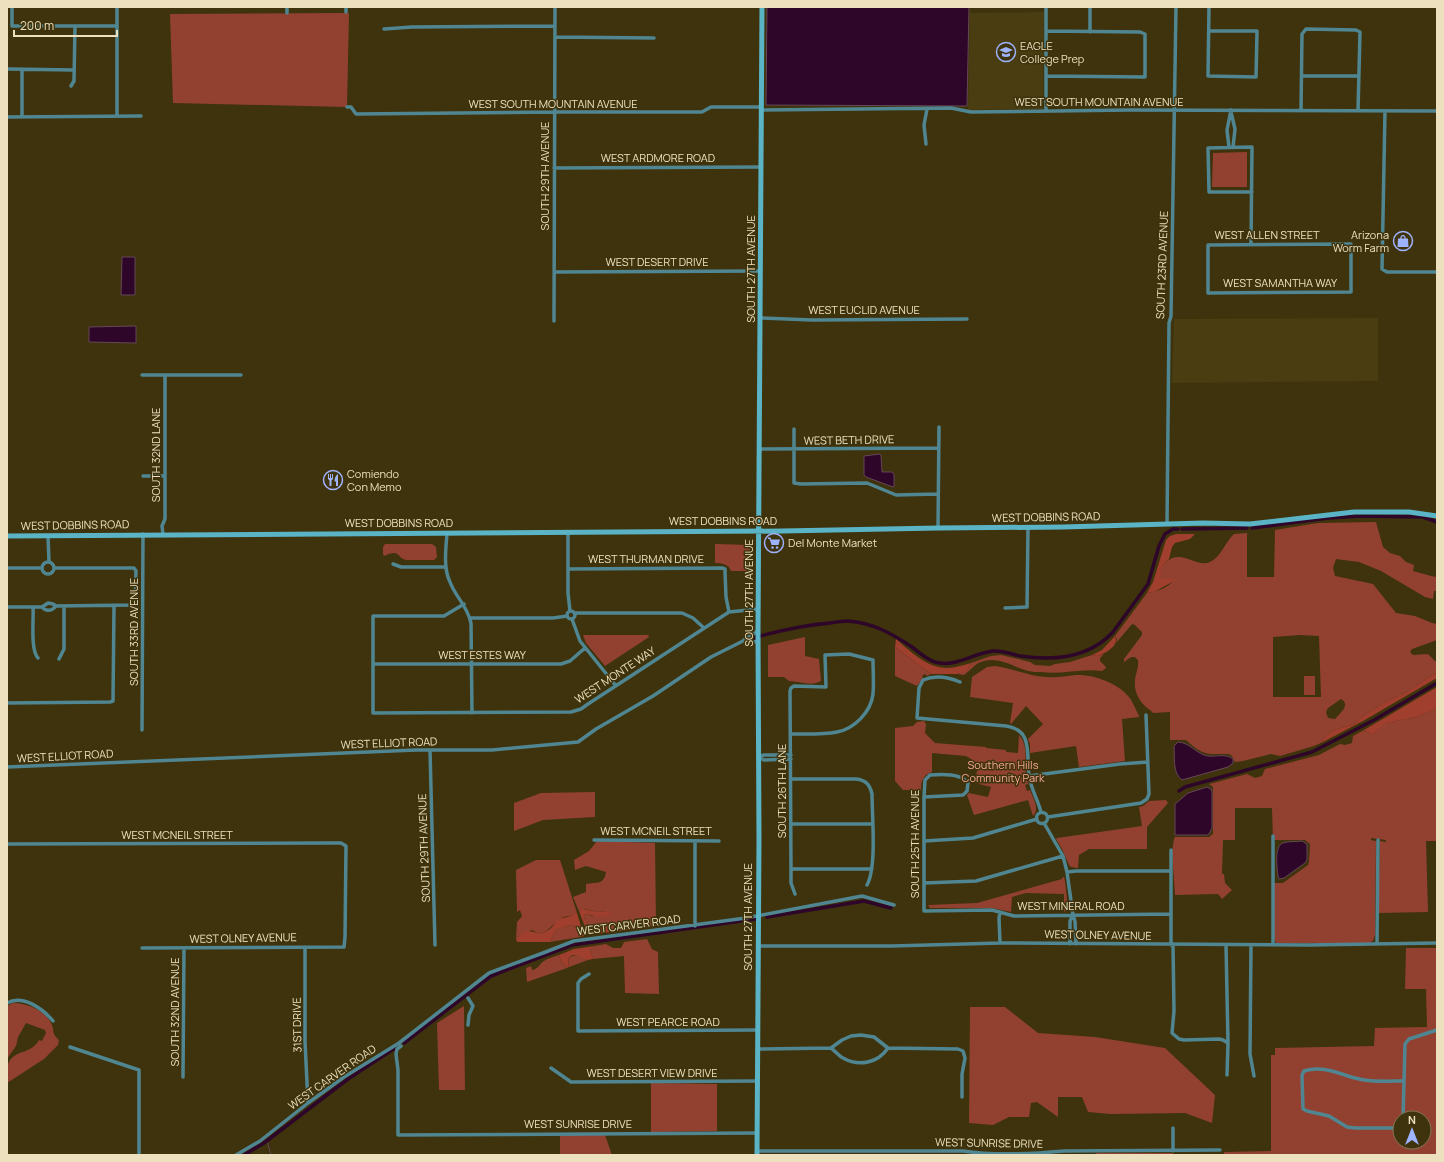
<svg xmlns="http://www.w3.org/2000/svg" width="1444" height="1162" font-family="Manrope,sans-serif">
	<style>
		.built { fill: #4a3d12 }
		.green { fill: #924131; fill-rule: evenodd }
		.forest { fill: #a03f2e }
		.water { fill: #2d0629; stroke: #664756 }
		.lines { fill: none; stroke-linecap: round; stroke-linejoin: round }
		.stream { stroke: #664756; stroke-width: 1 }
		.canal { stroke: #2d0629; stroke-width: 3.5 }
		.street { stroke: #508691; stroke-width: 3.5 }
		.secondary { stroke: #5ab4c6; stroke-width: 5 }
		.labels { text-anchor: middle; stroke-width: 3; stroke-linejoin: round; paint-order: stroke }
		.poi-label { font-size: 11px; fill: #ece0be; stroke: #3e330c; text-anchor: start }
		.street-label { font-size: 11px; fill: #ece0be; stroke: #3e330c }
		.park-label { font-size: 11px; fill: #f6a796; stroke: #3e330c }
	</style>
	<rect width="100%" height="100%" fill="#3e330c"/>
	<path class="built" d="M1044,12L1043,109L968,110L970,13Z
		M1378,318V381L1172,383L1174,319Z"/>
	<path class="green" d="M349,13L347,107L173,103L170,14Z
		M1247,152V187H1212L1213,153Z
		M1376,522L1383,547L1390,553L1400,556L1406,562L1414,565L1413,571L1431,576L1437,577V591H1434L1433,599L1425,597L1381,571L1359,562L1336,559L1333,568L1335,576L1373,584L1396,613L1415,616L1432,623L1437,624V640L1412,649L1410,652L1413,655L1428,654L1435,661H1437V672L1405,693L1387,701L1363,716L1354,724L1334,730L1326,735L1321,743L1314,746L1280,756L1271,754L1243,761L1235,762L1232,756L1229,754C1207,754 1203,756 1186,740H1170V712L1153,713C1151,710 1148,709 1146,707C1139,701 1134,691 1135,682C1135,674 1139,669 1138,660L1135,657H1131L1124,662V659L1142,635V632L1135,625L1132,624L1116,643L1117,639L1115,636L1147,593C1157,592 1169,587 1175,579H1160C1160,575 1161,570 1162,566C1163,565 1165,563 1166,562C1182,548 1195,568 1210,562C1222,556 1225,542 1234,534L1247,533V577H1274L1275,530L1318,523ZM1300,635L1319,636L1321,697H1273V637ZM1341,699C1351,705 1340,713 1335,719L1328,718L1326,712L1328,708Z
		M385,544H432L436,547L437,557L434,560C425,560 416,560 407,560C396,559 402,548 384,556L383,554V547Z
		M715,544L750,545L749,571H731C729,564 722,563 715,563Z
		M583,635H648L649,637L605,666L586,643Z
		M805,637V656L819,659L821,681C811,687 799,681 789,681L784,677H768V645Z
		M895,647L931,674L927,676L925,674L922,676L923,678L917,686L895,676Z
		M1104,654L1100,658V661L1105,666L1106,668L1102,671C1081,668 1061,675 1041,672C1037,672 1032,672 1028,671C1013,667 1001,657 984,661C975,663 971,670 964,675L957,674C965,672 968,670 971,663L991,656L1001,655L1030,662L1035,665L1050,666L1055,664L1070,662L1092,655L1098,656Z
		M995,666C1012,668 1028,676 1046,677C1056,678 1066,676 1076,675C1093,674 1118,683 1129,697C1133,702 1136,710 1139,716V717L1122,719L1125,761L1079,767L1076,746L1030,753V744L1028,739L1043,724L1026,706L1011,724L1010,723L1013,703L970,697L972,677L987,667Z
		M1304,676H1315V695H1304Z
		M1437,707V841H1426L1428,912L1378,913L1380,841L1386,842V840L1371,838V840L1376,841L1375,935L1373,941L1369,943H1276L1274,938V883H1283L1308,865L1309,862L1310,844L1305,840H1273L1272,808H1235V840H1223L1222,874H1224L1225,883L1232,890L1222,899L1218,894L1175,895L1172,852L1174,839L1175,837H1209L1213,834V787L1209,784L1247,774L1255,778L1262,776L1265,769L1319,755L1340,744L1345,745L1352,743L1353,736L1364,730L1370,734H1373L1385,723L1417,717L1434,710Z
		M924,721L926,724L925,733L935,743L986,747V748L1006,750V752L1018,753L1019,735C1029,746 1024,761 1026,774L1022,775L1023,779H1027L1028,784L1025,785L1027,791L1030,790C1033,798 1040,809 1033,816L1028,800L974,815L967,795L969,793L988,797L991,787L979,784L975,779L979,764L966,756L932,753V772C923,775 921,781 921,790H903L895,781V728L913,726L917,722Z
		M595,792V817L543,820L514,831V803L541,793Z
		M1166,800L1168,803L1147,827V849H1089L1079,855L1078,868L1071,867L1069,865L1062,849L1056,839L1057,838L1142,826L1139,807L1143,806L1149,801Z
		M597,841L655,843L656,926L619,931L608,930L594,931L589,929L585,922L584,915L586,914L592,916L608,911L599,912L585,909L579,911L573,897L586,892V884C597,882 604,885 606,872L586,866L575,870L574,860L589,851Z
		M536,860H560L577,913L575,915L563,917L546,931L539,934L532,930L519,936L516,939L517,922L522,916L520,910L517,912L516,870Z
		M1063,877H1064L1065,881L1068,908L1067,910L1064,912V894L1026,893L1012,897L1011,912L992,908H930L928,905L977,903L1062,879Z
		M570,925L576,926L580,937L550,942L556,930Z
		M647,939L652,949L658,952L659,994L625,993L624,956L593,959L590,950L594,946L606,944L613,948H621L624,942Z
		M1406,948H1437V1155H1224V1152L1271,1151V1055H1275V1048L1374,1046L1375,1028L1427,1027L1426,989H1405ZM1400,1118H1424V1142H1400Z
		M559,955L561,961L567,968L527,982L526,968L531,966L532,970C539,969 539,964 544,961C548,958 554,957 559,955Z
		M580,955L588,960L569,967C567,956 570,956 580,955Z
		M13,1003C27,1003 44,1010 51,1023C55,1031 51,1033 59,1040L58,1045L44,1059L7,1083C7,1077 5,1069 8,1064C14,1049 31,1055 39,1040L42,1041L46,1033L45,1030L26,1023L18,1037L16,1046L7,1059V1006Z
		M464,1006L465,1090H439L437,1023Z
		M970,1007H1005L1038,1033L1095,1037L1165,1048L1215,1095L1212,1123L1185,1113L1111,1114L1088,1112L1082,1097H1058V1117L1037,1102L1031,1103L1029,1117H1009L993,1125L969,1123Z
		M651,1083L717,1084V1131L651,1132Z
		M560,1135H605L612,1155H560Z
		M1096,1153H1173V1155H1096Z"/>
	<path class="forest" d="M1176,534H1195L1190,539L1175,543L1172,547L1169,559L1162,566L1160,579H1176L1174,581L1154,592L1147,593L1153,582L1166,540L1170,536Z
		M1115,636C1120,646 1105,653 1098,656L1092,655L1102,650Z
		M896,639C910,651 927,668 947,668C955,668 963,665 971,663L968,669L965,672L957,674H931L895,647Z
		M1437,672V678L1363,721L1321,743L1326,735L1334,730L1354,724L1363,716L1387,701L1405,693Z
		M1437,687V707L1434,710L1417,717L1386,723L1373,734H1370L1364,730Z
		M583,909L599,912L608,911L611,913C603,918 594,916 586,914L584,915C587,940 603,926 619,931L588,935L579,911Z
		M577,913L584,936L580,937L576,926L570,925L556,930L550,942H517L516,939C524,931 529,929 539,934C548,931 553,928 557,920C563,917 572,917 577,913Z
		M594,946L590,950L593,959L588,960C579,955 565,950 569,967L567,968L561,961L559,955L574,949Z"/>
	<path class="water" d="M767,7H969L967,106L766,105Z
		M122,257H135V295H121Z
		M136,326V343L89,342V327Z
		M880,454L881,456L882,472H892L894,474V486L893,487L866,477L864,475V456Z
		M1178,742C1191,743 1196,754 1208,756C1216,757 1226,753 1233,759V763L1228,767L1182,780C1172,773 1175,757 1174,746Z
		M1207,787L1211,789L1212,792V828L1209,834L1207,835H1175V804L1188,793Z
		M1302,841L1307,844V860L1305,863L1284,878L1279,879L1278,876C1277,868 1274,846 1283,843C1288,841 1296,842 1302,841Z"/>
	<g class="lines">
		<path class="stream" d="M267,1141L271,1155"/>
		<path class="canal" d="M1252,528L1328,518L1361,516L1423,517L1437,522
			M1182,529L1247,528
			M753,638C778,631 804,625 830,623C836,622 842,621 848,621C873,623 891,633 912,647C919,652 926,659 935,662C956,668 973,653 993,651C1002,650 1011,654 1020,656C1053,661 1089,658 1113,632L1148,584L1159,546L1165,534L1173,529H1178
			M1179,791L1185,787L1312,752L1374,720L1437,683
			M767,917L864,901L891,908
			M404,1043L491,976L572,945L755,919
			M244,1155L264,1143L348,1079L395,1048"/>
		<path class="street" d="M12,7V26H117
			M117,7V116
			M287,7V13
			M346,12V7
			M384,29L412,27L555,26
			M1209,31H1257L1256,77L1208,76L1209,7
			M1090,32V7
			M555,37L654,38
			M7,69L74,70
			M22,69V117
			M1046,76L1145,77V34L1140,32L1046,31
			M1302,76H1359
			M71,86L74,81L75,26
			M347,107H351L356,114L554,112H702L711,107H761
			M761,110L951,108L971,112L1130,110L1437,111
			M1046,111V7
			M1301,111L1302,34L1306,29L1356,30L1360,32L1358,111
			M1385,111L1382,269L1387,272H1437
			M1231,112L1235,129L1233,147
			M7,117L141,116
			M926,144L924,125L927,109
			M1229,147L1227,130L1231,110
			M554,168L761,167
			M1251,244L1252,147L1208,148L1209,192H1252
			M1351,244V292L1208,293V245Z
			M554,272L761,271
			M761,318L812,320L967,319
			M554,321L555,7
			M142,375H241
			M794,429V483L801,484L867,483L896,495L938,494
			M760,449L939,448
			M143,476H165
			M1167,524L1169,323L1171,316L1176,7
			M938,528L939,427
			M568,532V593L570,611
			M447,533C446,548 443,568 450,582C456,598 467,605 471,623L472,713
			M163,534L162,526L165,519V375
			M48,536L49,562
			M42 568a6 6 0 1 1 12 0a6 6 0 1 1-12 0Z
			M393,564L401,567H446
			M7,568H42
			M568,569L722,568L725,569V572L726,597L729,612
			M464,604L444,616H373V713L571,712L581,709L588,704L729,612L758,609
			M7,607H42L48,603L53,604L56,606L135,605L136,571L134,568H55
			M33,607C34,618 30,650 38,658
			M42,607C46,612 52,611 56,606
			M1005,608L1027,607L1028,528
			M567 615a4 4 0 1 1 8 0a4 4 0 1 1-8 0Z
			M574,613H682L693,618L704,628
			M470,618H553L567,616
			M572,619L580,641L616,686
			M744,640L758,631
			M59,659L64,649V606
			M373,664H561L570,661L585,648
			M960,682C948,677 935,675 923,680L919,688L917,718L1006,726C1034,730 1026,756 1029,776C1031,789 1038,800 1041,812
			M7,703L110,702L113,701L114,606
			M142,730L143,534
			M791,734C806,734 822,735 837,732C854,729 871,712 873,694C874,683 873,671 873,660L849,654L825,655L826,687L794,686L791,688L790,691L791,869V883L795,894
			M430,750L435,945
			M758,757L764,760L791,759
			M758,757L764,755H791
			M7,767L416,750H492L578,742L596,729L653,696L711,657L743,641L758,642
			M1029,776L1120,764L1148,762
			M791,779H856C866,780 870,785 872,794C872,816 877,867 867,885
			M924,797L963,795L967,791L968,783C961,773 941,774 930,775L925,780L924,797V911L992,910L1014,916L1171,914
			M1036.5 818a5.5 5.5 0 1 1 11 0a5.5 5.5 0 1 1-11 0Z
			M1048,817L1141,803L1147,799L1149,794L1146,715
			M1044,823L1063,856L1067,872L1073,915L1075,921L1076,944
			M791,824H872
			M1273,836V945
			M594,840L719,841
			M924,841L973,838L1037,819
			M7,844L332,843H341L346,846L345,937L344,947L142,948
			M1171,850V945
			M791,869H872
			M1067,872L1076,871H1170
			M924,883L976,881L1063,856
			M695,926V841
			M1000,943L999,918L1000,912
			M1070,944V921L1073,915
			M1377,944L1378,840
			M1173,945L1174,1011L1172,1033L1179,1039L1184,1040L1219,1039L1223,1040L1228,1043L1227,1075
			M1226,945L1228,1043
			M1251,945L1250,1054L1254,1076
			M758,946H892L1000,943L1308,945L1437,943
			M305,947V1042L308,1103
			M589,974L581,979L578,983V1031L758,1030
			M7,1003C23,994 43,1009 53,1021
			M468,1025L469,1015L473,1006L468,998
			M401,1046L397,1049L396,1054L398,1070V1135L757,1133
			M70,1047L139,1070V1155
			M831,1048C835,1051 839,1056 843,1058C859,1067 878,1063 888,1048
			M758,1049L831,1048L842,1040L851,1036L861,1035L874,1037L888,1048L958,1049L963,1051L965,1058L962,1074V1097
			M551,1068L571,1082L757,1081
			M183,1077L184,948
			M1403,1118L1405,1044L1409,1039L1437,1030
			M1400,1127L1398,1128H1355L1347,1127L1329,1116L1307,1111L1303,1109L1302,1075L1304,1071C1325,1064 1344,1077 1364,1080C1377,1082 1391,1081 1404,1081
			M1173,1128V1151
			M757,1151H963C996,1156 1031,1154 1064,1151L1220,1150
			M236,1155L260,1141L308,1103L344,1077L399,1043L489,973L543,953L574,941L746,918L862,896L894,905"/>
		<path class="secondary" d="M7,536L782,531L938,528L1063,527L1203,523L1250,524L1354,512H1409L1437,516
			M757,1155L759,839L758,631L762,7"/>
	</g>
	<defs>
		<g id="school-ring" transform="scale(1)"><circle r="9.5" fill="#3e330c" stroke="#9fb3fd" stroke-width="1.5"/><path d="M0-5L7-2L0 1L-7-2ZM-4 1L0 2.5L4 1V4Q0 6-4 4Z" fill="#9fb3fd"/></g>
		<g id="shop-ring" transform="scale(1)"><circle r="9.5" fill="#3e330c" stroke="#9fb3fd" stroke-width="1.5"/><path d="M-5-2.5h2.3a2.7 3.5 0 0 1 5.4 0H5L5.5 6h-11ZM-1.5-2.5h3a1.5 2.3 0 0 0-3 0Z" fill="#9fb3fd"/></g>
		<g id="restaurant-ring" transform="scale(1)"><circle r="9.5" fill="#3e330c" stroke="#9fb3fd" stroke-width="1.5"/><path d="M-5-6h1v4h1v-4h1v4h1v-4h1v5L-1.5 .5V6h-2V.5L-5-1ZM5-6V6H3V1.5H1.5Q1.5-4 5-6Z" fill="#9fb3fd"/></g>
		<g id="supermarket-ring" transform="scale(1)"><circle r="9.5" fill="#3e330c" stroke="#9fb3fd" stroke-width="1.5"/><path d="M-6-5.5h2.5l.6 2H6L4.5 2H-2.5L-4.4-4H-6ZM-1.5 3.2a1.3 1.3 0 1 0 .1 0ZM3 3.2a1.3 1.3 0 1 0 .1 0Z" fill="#9fb3fd"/></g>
	</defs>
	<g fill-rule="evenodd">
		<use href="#school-ring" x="1006" y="52"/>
		<use href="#shop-ring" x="1403" y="241"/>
		<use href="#restaurant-ring" x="333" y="480"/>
		<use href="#supermarket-ring" x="774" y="543"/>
	</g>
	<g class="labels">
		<g class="poi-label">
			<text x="1020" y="50">EAGLE<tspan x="1020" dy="13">College Prep</tspan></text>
			<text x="1389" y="239" text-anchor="end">Arizona<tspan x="1389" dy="13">Worm Farm</tspan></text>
			<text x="347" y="478">Comiendo<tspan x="347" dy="13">Con Memo</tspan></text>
			<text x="788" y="547">Del Monte Market</text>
		</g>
		<g class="street-label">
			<text x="1099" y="106">WEST SOUTH MOUNTAIN AVENUE</text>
			<text x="553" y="108">WEST SOUTH MOUNTAIN AVENUE</text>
			<text x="658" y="162">WEST ARDMORE ROAD</text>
			<text transform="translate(545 176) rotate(-90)" y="4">SOUTH 29TH AVENUE</text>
			<text x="1267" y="239">WEST ALLEN STREET</text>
			<text x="657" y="266">WEST DESERT DRIVE</text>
			<text transform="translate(1162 265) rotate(-88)" y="4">SOUTH 23RD AVENUE</text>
			<text transform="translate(751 269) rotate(-90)" y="4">SOUTH 27TH AVENUE</text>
			<text x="1280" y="287">WEST SAMANTHA WAY</text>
			<text x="864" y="314">WEST EUCLID AVENUE</text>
			<text transform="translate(849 440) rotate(-1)" y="4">WEST BETH DRIVE</text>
			<text transform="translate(156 455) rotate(-90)" y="4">SOUTH 32ND LANE</text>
			<text transform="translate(1046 517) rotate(-1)" y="4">WEST DOBBINS ROAD</text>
			<text x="723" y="525">WEST DOBBINS ROAD</text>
			<text x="399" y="527">WEST DOBBINS ROAD</text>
			<text transform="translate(75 525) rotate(-1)" y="4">WEST DOBBINS ROAD</text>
			<text x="646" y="563">WEST THURMAN DRIVE</text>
			<text transform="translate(749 593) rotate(-90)" y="4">SOUTH 27TH AVENUE</text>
			<text transform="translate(134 632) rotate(-90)" y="4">SOUTH 33RD AVENUE</text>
			<text x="482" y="659">WEST ESTES WAY</text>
			<text transform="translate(615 675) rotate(-33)" y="4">WEST MONTE WAY</text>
			<text transform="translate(389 743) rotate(-2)" y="4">WEST ELLIOT ROAD</text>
			<text transform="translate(65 756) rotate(-3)" y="4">WEST ELLIOT ROAD</text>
			<text transform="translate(782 791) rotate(-90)" y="4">SOUTH 26TH LANE</text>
			<text x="656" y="835">WEST MCNEIL STREET</text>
			<text x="177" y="839">WEST MCNEIL STREET</text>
			<text transform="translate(915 844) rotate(-90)" y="4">SOUTH 25TH AVENUE</text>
			<text transform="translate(424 848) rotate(-92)" y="4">SOUTH 29TH AVENUE</text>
			<text x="1071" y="910">WEST MINERAL ROAD</text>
			<text transform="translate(748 917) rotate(-90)" y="4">SOUTH 27TH AVENUE</text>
			<text transform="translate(629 925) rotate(-7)" y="4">WEST CARVER ROAD</text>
			<text transform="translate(1098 935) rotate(1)" y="4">WEST OLNEY AVENUE</text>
			<text transform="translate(243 938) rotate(-1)" y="4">WEST OLNEY AVENUE</text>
			<text transform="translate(175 1012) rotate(-90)" y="4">SOUTH 32ND AVENUE</text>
			<text x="668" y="1026">WEST PEARCE ROAD</text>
			<text transform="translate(297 1025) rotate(-91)" y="4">31ST DRIVE</text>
			<text x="652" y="1077">WEST DESERT VIEW DRIVE</text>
			<text transform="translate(332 1077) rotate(-35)" y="4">WEST CARVER ROAD</text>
			<text x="578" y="1128">WEST SUNRISE DRIVE</text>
			<text transform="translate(989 1143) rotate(1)" y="4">WEST SUNRISE DRIVE</text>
		</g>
		<g class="park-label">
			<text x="1003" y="769">Southern Hills<tspan x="1003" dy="13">Community Park</tspan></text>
		</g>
	</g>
	<rect width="1444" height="1162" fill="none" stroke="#ece0be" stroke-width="16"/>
	<g transform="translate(1412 1130)"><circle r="19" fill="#3e330c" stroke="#847853"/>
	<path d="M0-3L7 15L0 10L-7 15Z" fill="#9fb3fd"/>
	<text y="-6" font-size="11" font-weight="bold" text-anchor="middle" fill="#ece0be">N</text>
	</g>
	<path d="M14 30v6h103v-6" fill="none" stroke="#ece0be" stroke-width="2"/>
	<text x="20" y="30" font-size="12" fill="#ece0be" stroke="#3e330c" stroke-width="3" paint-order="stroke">200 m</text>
</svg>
